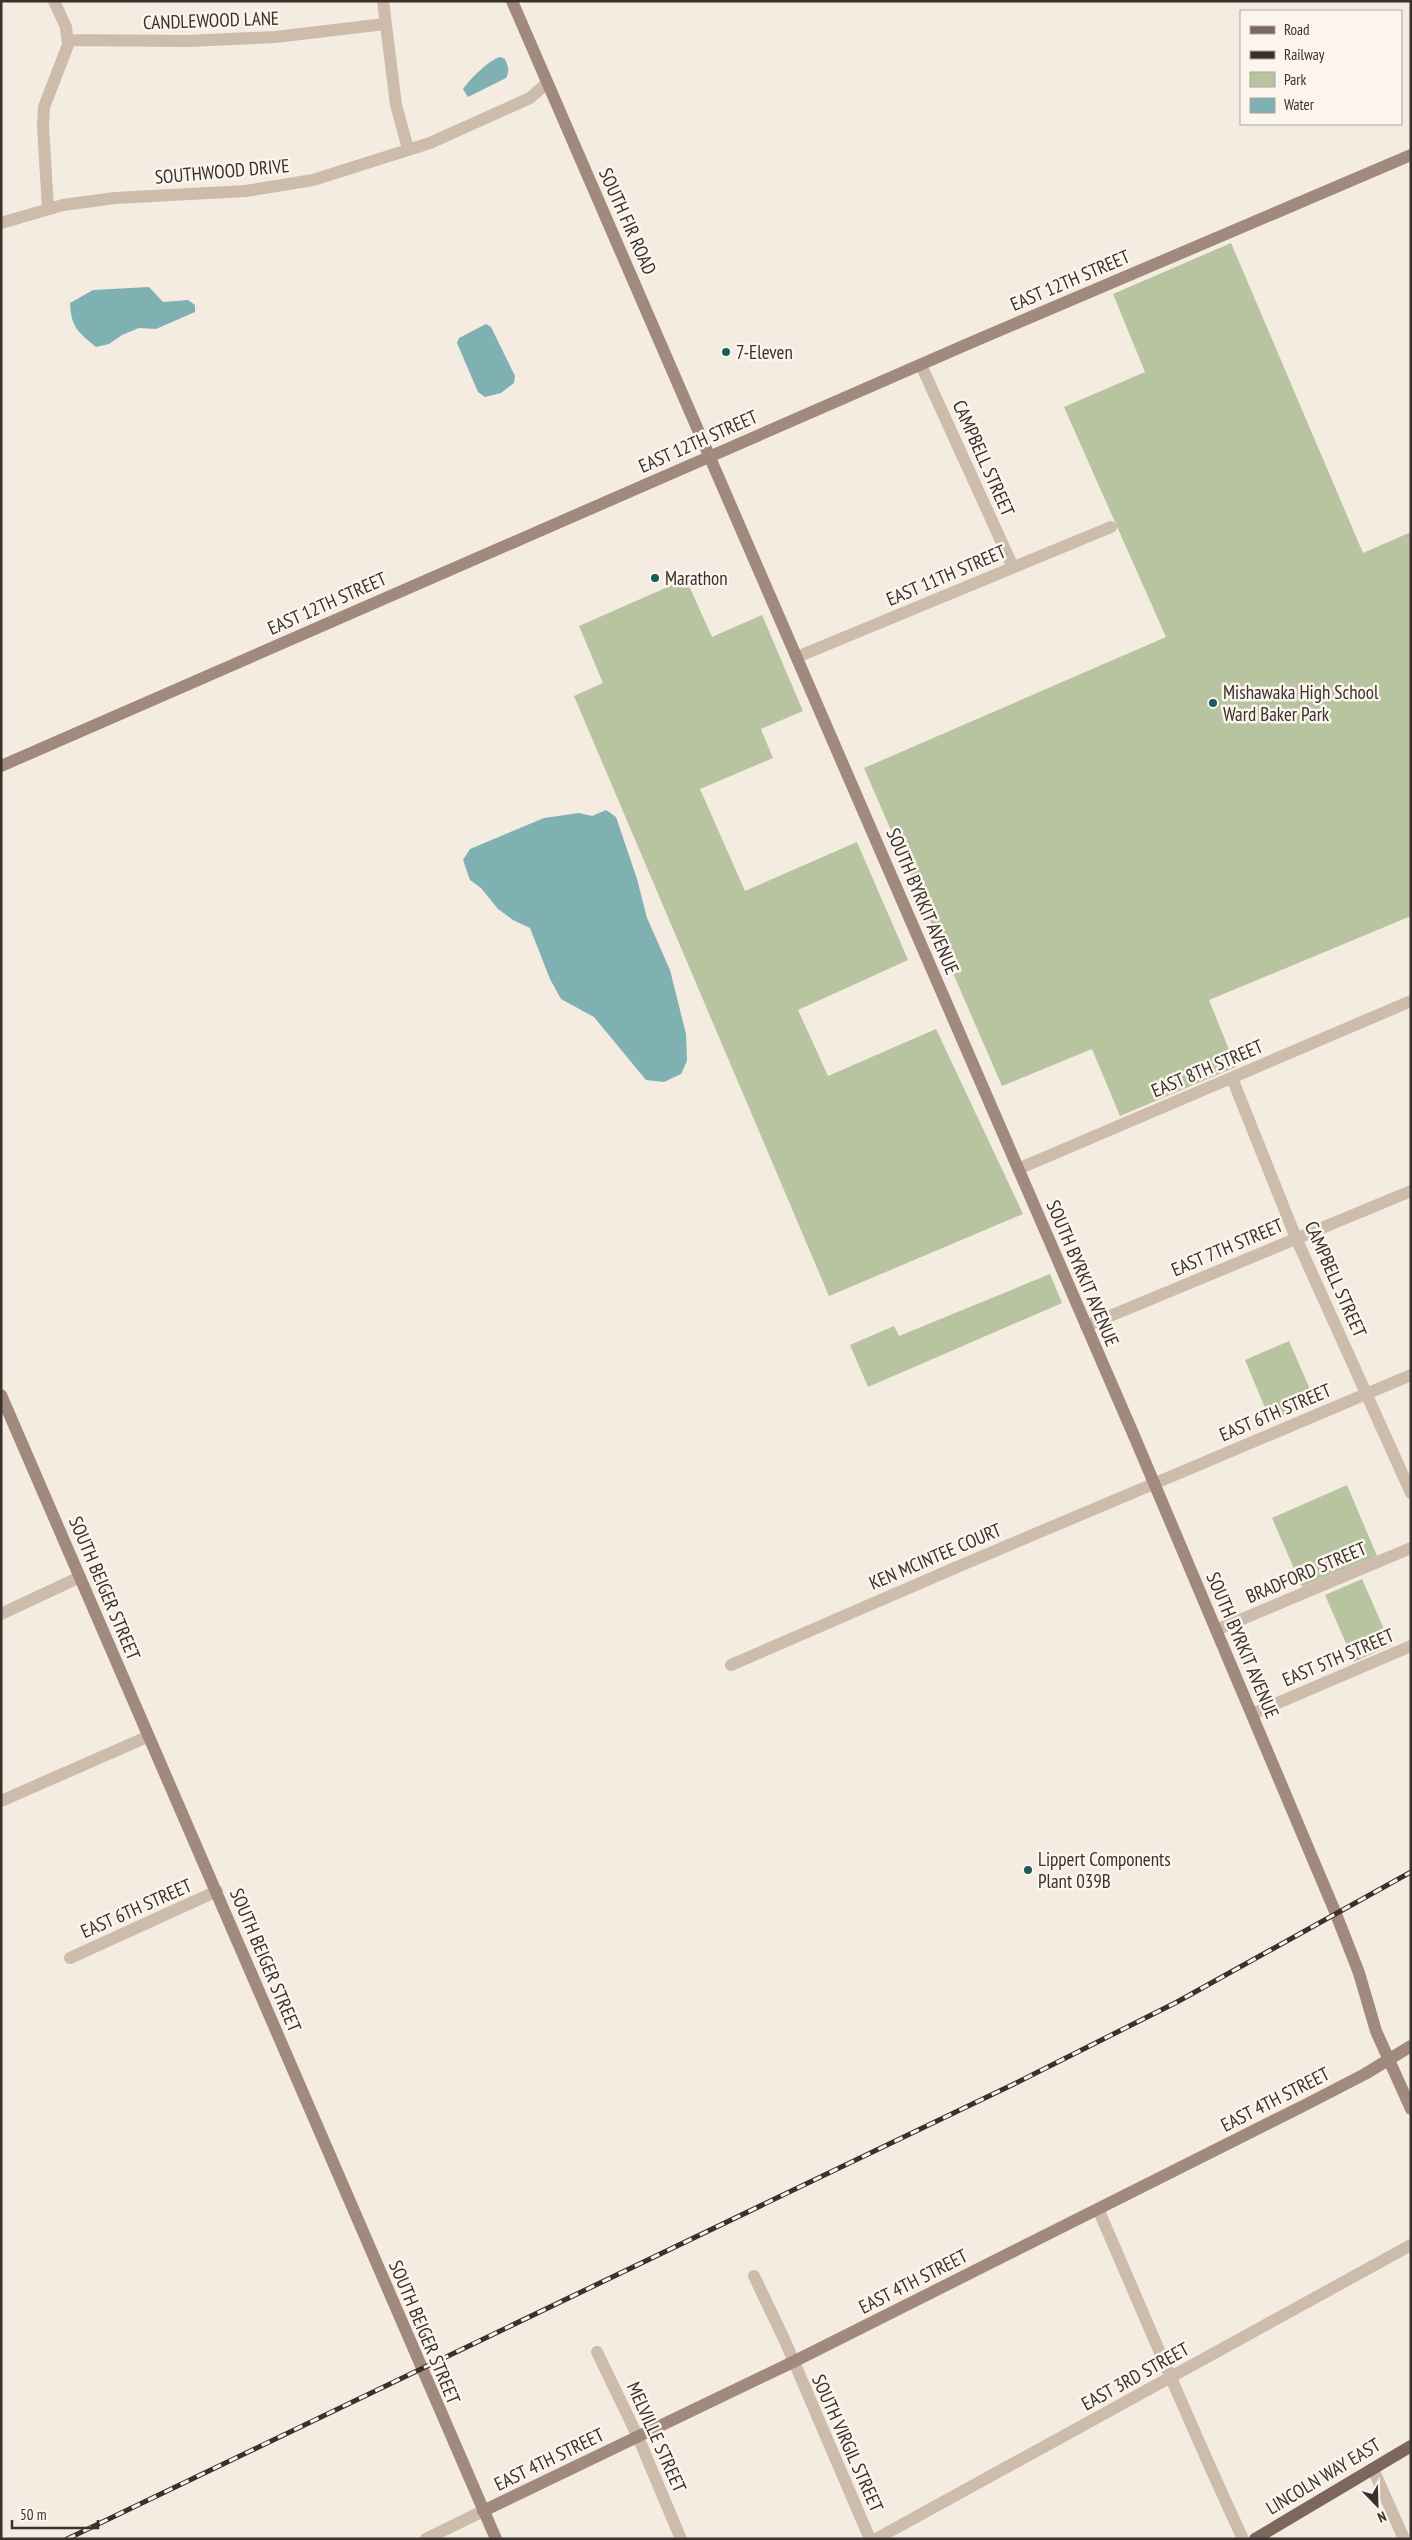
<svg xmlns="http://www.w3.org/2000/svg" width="1412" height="2540" font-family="'PT Sans Narrow',sans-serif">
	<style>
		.green { fill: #b8c4a0 }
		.water { fill: #7fb0b2 }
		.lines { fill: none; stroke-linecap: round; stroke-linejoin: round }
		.street { stroke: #cdbbac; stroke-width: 12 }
		.secondary { stroke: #a18a7d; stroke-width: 12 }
		.primary { stroke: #7d675c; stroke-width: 12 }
		.rail-casing { stroke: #3b302b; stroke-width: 5 }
		.rail { stroke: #fbf5ee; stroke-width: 3; stroke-dasharray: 9; stroke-linecap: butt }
		.poi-dot { fill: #1f5a5e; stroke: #fbf5ee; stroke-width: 2 }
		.labels { text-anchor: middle; stroke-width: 5; stroke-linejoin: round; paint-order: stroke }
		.street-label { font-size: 19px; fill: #3b302b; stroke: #fbf5ee }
		.poi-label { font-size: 19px; fill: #3b302b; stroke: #fbf5ee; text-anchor: start }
	</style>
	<rect width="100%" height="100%" fill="#f4ebe1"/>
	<path class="green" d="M1231,243L1363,553L1411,532V916L1209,1000L1236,1067L1120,1116L1092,1049L1002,1086L864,768L1166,637L1064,407L1145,372L1113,294Z
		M686,579L712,637L762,615L803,711L761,729L773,758L700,789L745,891L857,842L908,960L798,1010L828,1076L936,1029L1023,1214L829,1296L574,696L603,683L579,626Z
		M1050,1274L1062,1303L868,1387L850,1345L894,1326L899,1336Z
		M1289,1341L1316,1403L1271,1422L1245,1360Z
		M1347,1485L1377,1556L1302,1587L1272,1518Z
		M1362,1579L1391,1645L1354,1662L1325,1595Z"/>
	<path class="water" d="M500,57L505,59C508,66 510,71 506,78L468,97L463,89C470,79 489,60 500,57Z
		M149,287L163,302L188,300L195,305V312L156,329L139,328L122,335L109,344L96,347C78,332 71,327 70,303L93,290Z
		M486,324L491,327L515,376L514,383L501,393L485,397L478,392L457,343L459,338Z
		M606,810L616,817L637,879L647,918L670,970L686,1034L687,1061L681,1074L664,1082L646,1080L594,1017L561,999L550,979L530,928L513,920L498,909L481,888L470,880L463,860L470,849L544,818L579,813L592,816Z"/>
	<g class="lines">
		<path class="street" d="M383,1L396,105L408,149
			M68,40L188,41L275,37L385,24
			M48,209L43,126L44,107L68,45L66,27L54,1
			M1,223L63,205L115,198L246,191L313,180L430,143L530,98L547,83
			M921,365L1013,567
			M797,657L1111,527
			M1232,1078L1296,1238L1411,1493
			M1018,1169L1411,1001
			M1086,1326L1411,1191
			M1,1614L80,1577
			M1216,1630L1411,1548
			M731,1665L957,1567L1411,1375
			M1252,1714L1411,1646
			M1,1801L147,1737
			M70,1958L217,1891
			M1098,2209C1146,2319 1192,2430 1243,2539
			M754,2276L785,2341L870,2539
			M597,2352L638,2437L681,2539
			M1373,2469L1404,2539
			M426,2539L483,2511
			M876,2539L1411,2245"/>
		<path class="secondary" d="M512,1L1135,1438L1336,1914L1359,1973L1376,2031L1411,2109
			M1,766L970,343L1411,155
			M1,1395L496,2539
			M483,2511L793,2362L1305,2105L1365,2074L1411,2046"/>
		<path class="primary" d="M1255,2539L1411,2446"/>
		<g class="rail-casing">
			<path id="rail" d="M67,2539L1014,2084L1177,2002L1411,1872"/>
		</g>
		<use href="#rail" class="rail"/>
	</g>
	<g class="poi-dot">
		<circle cx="726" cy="352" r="5"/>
		<circle cx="655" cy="578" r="5"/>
		<circle cx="1213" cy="703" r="5"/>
		<circle cx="1028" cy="1870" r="5"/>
	</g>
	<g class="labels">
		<g class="street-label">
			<text transform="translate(211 20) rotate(-2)" y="7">CANDLEWOOD LANE</text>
			<text transform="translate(222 171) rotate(-5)" y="7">SOUTHWOOD DRIVE</text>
			<text transform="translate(628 221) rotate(66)" y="7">SOUTH FIR ROAD</text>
			<text transform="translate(1070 280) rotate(-23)" y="7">EAST 12TH STREET</text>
			<text transform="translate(698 441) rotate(-24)" y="7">EAST 12TH STREET</text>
			<text transform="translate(984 458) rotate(66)" y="7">CAMPBELL STREET</text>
			<text transform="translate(946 575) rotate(-23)" y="7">EAST 11TH STREET</text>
			<text transform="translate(327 603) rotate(-24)" y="7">EAST 12TH STREET</text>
			<text transform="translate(923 901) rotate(67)" y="7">SOUTH BYRKIT AVENUE</text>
			<text transform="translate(1207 1068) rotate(-23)" y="7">EAST 8TH STREET</text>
			<text transform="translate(1227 1247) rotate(-23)" y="7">EAST 7TH STREET</text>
			<text transform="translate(1083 1273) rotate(67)" y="7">SOUTH BYRKIT AVENUE</text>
			<text transform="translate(1336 1279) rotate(66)" y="7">CAMPBELL STREET</text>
			<text transform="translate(1275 1412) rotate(-23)" y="7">EAST 6TH STREET</text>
			<text transform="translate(935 1556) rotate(-23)" y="7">KEN MCINTEE COURT</text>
			<text transform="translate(1306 1572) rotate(-23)" y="7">BRADFORD STREET</text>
			<text transform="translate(105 1588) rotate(67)" y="7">SOUTH BEIGER STREET</text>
			<text transform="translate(1243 1645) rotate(67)" y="7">SOUTH BYRKIT AVENUE</text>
			<text transform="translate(1338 1657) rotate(-23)" y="7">EAST 5TH STREET</text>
			<text transform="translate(136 1908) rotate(-24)" y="7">EAST 6TH STREET</text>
			<text transform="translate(266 1960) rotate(67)" y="7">SOUTH BEIGER STREET</text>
			<text transform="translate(1275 2099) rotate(-27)" y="7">EAST 4TH STREET</text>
			<text transform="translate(913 2281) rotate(-27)" y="7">EAST 4TH STREET</text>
			<text transform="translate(425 2332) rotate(67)" y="7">SOUTH BEIGER STREET</text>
			<text transform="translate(1135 2376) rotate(-29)" y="7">EAST 3RD STREET</text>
			<text transform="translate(657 2437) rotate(66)" y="7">MELVILLE STREET</text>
			<text transform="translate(848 2443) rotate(66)" y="7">SOUTH VIRGIL STREET</text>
			<text transform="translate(549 2459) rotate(-26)" y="7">EAST 4TH STREET</text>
			<text transform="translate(1323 2476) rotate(-31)" y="7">LINCOLN WAY EAST</text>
		</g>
		<g class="poi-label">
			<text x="736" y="359">7-Eleven</text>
			<text x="665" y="585">Marathon</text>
			<text x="1223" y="699">Mishawaka High School<tspan x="1223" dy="22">Ward Baker Park</tspan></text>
			<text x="1038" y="1866">Lippert Components<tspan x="1038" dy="22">Plant 039B</tspan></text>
		</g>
	</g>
	<rect width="1412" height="2540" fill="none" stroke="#3b302b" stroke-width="5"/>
	<rect x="1240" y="10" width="162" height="115" fill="#fbf5ee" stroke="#aea6a0"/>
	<rect x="1250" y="26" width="25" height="8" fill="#7d675c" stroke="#aea6a0"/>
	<text x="1284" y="35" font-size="15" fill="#3b302b">Road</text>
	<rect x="1250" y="51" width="25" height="8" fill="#3b302b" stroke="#aea6a0"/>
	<text x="1284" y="60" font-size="15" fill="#3b302b">Railway</text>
	<rect x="1250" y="72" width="25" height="15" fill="#b8c4a0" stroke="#aea6a0"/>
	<text x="1284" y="85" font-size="15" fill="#3b302b">Park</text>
	<rect x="1250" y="98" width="25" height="15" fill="#7fb0b2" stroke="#aea6a0"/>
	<text x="1284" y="110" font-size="15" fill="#3b302b">Water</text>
	<g transform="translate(1377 2505) rotate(157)" stroke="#fbf5ee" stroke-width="4" paint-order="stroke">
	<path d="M0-4L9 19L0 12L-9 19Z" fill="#3b302b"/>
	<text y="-8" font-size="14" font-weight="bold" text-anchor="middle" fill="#3b302b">N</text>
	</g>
	<path d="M12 2520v8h86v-8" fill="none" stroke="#3b302b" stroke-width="2.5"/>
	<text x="20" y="2520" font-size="15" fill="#3b302b" stroke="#fbf5ee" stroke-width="4" paint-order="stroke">50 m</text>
</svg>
